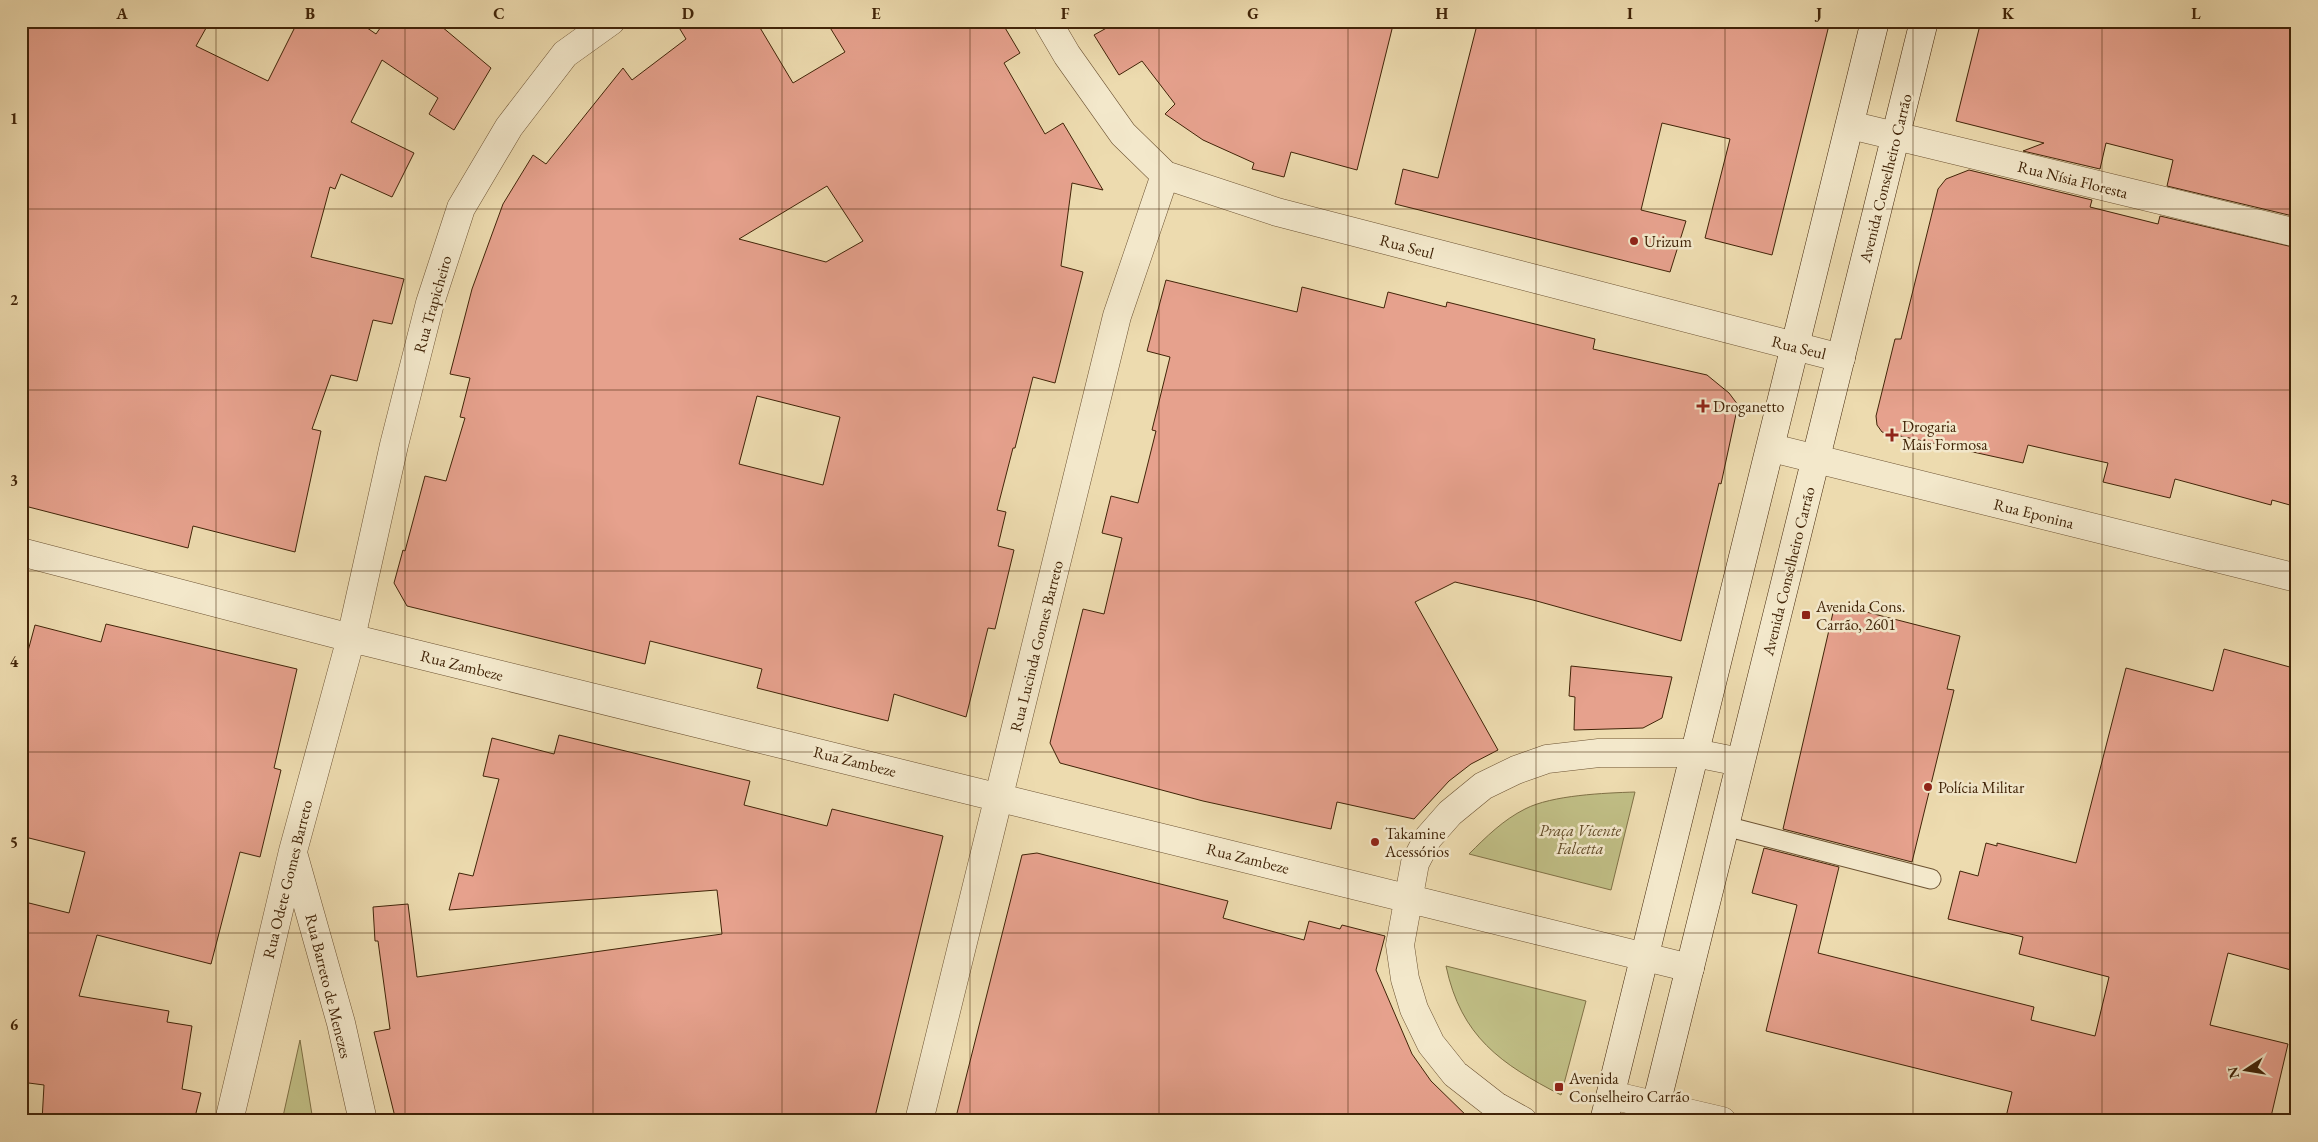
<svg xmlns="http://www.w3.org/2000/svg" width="2318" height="1142" font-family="'EB Garamond',serif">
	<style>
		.green { fill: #c0be85; stroke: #807146 }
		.building { fill: #e6a18d; stroke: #412408; fill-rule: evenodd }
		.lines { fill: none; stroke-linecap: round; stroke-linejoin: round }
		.service-casing { stroke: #6c5232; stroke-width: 21 }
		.minor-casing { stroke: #6c5232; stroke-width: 29 }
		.secondary-casing { stroke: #412408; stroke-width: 29 }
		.service { stroke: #f3e8cb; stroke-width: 19 }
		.minor { stroke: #f3e8cb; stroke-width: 28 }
		.secondary { stroke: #f3e8cb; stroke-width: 28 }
		.grid { fill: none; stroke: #412408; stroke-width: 1; stroke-opacity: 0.55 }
		.poi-dot { fill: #8f2418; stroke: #f3e8cb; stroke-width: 2 }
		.labels { text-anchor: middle; stroke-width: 5; stroke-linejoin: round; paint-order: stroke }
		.street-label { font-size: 16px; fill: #412408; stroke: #f3e8cb }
		.poi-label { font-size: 16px; fill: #412408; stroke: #f3e8cb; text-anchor: start }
		.park-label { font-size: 16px; font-style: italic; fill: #614a27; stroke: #f3e8cb }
		.neatline { fill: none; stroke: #412408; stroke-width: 2 }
		.grid-label { font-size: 16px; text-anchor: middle; font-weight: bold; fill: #412408 }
	</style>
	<rect width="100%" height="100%" fill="#eddbaf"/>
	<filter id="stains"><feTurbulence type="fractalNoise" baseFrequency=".004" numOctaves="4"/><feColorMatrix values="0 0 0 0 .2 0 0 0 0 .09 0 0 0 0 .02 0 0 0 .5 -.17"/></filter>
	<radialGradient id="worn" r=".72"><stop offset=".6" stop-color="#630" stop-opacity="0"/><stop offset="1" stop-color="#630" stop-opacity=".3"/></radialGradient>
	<path class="green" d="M1635,792L1611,890L1469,854C1486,837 1503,820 1525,809C1552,795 1605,793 1635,792Z
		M1446,966L1586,1001L1561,1095C1501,1064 1461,1037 1446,966Z
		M300,1040L313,1121H282Z"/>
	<path class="building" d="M21,21H210L196,46L268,81L298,21H357L376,34L385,21H435L491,68L454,130L429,114L438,98L382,60L351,122L414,153L392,197L341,174L335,189L330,187L311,257L404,279L392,324L373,320L357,381L331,375L312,429L321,431L295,552L193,526L188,548L21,505Z
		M675,21H756L793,83L845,52L826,21H1001L1020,53L1004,63L1045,134L1063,123L1103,190L1072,183L1061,266L1083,272L1055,383L1033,377L1015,448H1013L997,510L1006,512L998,546L1014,550L995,629L988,628L966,717L894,694L888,721L757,688L762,669L650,641L645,664L407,606L394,583L403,550L405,551L425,476L446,481L465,418L460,417L470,378L450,374L472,289L503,204L533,155L546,164L623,68L632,80L686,39ZM827,186L863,241L826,262L739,239ZM757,396L840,417L823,485L739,464Z
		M1119,21H1394L1357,170L1291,152L1284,177L1252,169L1254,163L1203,140L1165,114L1175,104L1142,61L1119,75L1094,35Z
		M1478,21H1830L1772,255L1705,238L1730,139L1662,123L1641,210L1686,221L1670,272L1395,204L1403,169L1438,178Z
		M1981,21H2297V217L2167,186L2173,160L2106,143L2100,169L2023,151L2044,143L1956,121Z
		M1969,170L2092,200L2090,207L2158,224L2160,216L2297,248V507L2272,500L2271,505L2175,479L2170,498L2103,482L2108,463L2067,454L2028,445L2023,463L1882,432L1877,425L1876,416L1895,339H1901L1938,189L1946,179Z
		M1166,280L1297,312L1302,287L1384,308L1388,292L1446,307L1447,302L1595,339L1593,349L1707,375L1729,393L1738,405L1721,484L1719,483L1681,641L1533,600L1455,582L1415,602L1498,750L1471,764L1449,781L1414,819L1337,802L1331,829L1203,801L1060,763L1050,743L1083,609L1104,614L1122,538L1102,533L1111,496L1138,503L1156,431L1152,430L1170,357L1147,351Z
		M1835,604L1960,636L1947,689L1954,690L1912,862L1783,829Z
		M106,624L297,669L274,768L281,770L260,857L240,852L211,964L97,935L79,996L169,1011L167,1022L192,1026L182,1089L201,1093L194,1121H42L44,1085L21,1082V901L69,913L85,852L21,836V677L35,625L101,642Z
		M2224,649L2297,669V948L2291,970L2228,953L2210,1025L2288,1044L2270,1121H2005L2012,1092L1766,1031L1797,905L1752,893L1764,848L1839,867L1818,953L2034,1007L2031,1020L2095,1036L2109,977L2019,954L2023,937L1948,919L1960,871L1978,876L1986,843L1997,846V843L2076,863L2126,668L2213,691Z
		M1571,666L1672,677L1662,718L1643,728L1574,730L1575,697L1569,696Z
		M559,735L750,781L744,805L827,826L832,809L943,836L874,1121H396L374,1032L390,1029L378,941H375L373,907L408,904L417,977L722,934L717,890L449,910L459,873L473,876L499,779L483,776L492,738L554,754Z
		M1037,853L1228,901L1223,918L1304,940L1309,921L1340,929L1342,925L1385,936L1376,970L1412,1054L1431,1081L1472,1121H955L1022,855Z"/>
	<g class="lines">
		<g class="service-casing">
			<path id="service" d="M1725,826L1931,879"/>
		</g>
		<g class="minor-casing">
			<path id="minor" d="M1047,21L1067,55L1123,134L1165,175L1277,212L1841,358
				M1850,125L2297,233
				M1772,448L2297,578
				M21,552L351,638L1690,968
				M293,853L341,1023L363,1121
				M1611,1095L1722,1121
				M229,1121L293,851L351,638L394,445L430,303L461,208L509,127L565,54L611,21
				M919,1121L1117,316L1165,175
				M1523,1121L1496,1106L1455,1074L1431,1044L1414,1009L1405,979L1400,945L1415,863L1428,838L1450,813L1483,786L1516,770L1547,759L1599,753H1695L1740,762"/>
		</g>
		<g class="secondary-casing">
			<path id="secondary" d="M1604,1121L1875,21
				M1652,1121L1924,21"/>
		</g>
		<use href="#service" class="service"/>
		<use href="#minor" class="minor"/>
		<use href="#secondary" class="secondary"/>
	</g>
	<path class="grid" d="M216,21V1121M405,21V1121M593,21V1121M782,21V1121M970,21V1121M1159,21V1121M1348,21V1121M1536,21V1121M1725,21V1121M1913,21V1121M2102,21V1121M21,209H2297M21,390H2297M21,571H2297M21,752H2297M21,933H2297"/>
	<g class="poi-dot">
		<circle cx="1634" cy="241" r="5"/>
		<path d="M1700.5 398.5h5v5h5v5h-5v5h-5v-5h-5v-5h5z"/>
		<path d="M1889.5 427.5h5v5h5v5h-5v5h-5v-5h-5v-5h5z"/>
		<rect x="1801" y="610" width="10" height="10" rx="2.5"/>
		<circle cx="1928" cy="787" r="5"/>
		<circle cx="1375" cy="842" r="5"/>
		<rect x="1554" y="1082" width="10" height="10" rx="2.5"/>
	</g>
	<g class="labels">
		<g class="street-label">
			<text transform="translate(1885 178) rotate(-76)" y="6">Avenida Conselheiro Carrão</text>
			<text transform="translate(2073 179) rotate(14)" y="6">Rua Nísia Floresta</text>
			<text transform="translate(1407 246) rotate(15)" y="6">Rua Seul</text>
			<text transform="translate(432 304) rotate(-74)" y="6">Rua Trapicheiro</text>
			<text transform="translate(1799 347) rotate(14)" y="6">Rua Seul</text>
			<text transform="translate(2034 513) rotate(14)" y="6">Rua Eponina</text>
			<text transform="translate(1788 571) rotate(-76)" y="6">Avenida Conselheiro Carrão</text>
			<text transform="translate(1036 646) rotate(-76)" y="6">Rua Lucinda Gomes Barreto</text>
			<text transform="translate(462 665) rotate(14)" y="6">Rua Zambeze</text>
			<text transform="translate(855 761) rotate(14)" y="6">Rua Zambeze</text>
			<text transform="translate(1248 858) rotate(14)" y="6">Rua Zambeze</text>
			<text transform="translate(287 879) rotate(-76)" y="6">Rua Odete Gomes Barreto</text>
			<text transform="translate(329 986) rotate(76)" y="6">Rua Barreto de Menezes</text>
		</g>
		<g class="poi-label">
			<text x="1644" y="247">Urizum</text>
			<text x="1713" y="412">Droganetto</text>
			<text x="1902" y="432">Drogaria<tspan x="1902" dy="18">Mais Formosa</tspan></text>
			<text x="1816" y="612">Avenida Cons.<tspan x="1816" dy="18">Carrão, 2601</tspan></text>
			<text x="1938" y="793">Polícia Militar</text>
			<text x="1385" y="839">Takamine<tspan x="1385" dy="18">Acessórios</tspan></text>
			<text x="1569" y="1084">Avenida<tspan x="1569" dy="18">Conselheiro Carrão</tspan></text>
		</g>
		<g class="park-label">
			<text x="1580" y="836">Praça Vicente<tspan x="1580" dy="18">Falcetta</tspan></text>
		</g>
	</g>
	<rect width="2318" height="1142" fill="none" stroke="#eddbaf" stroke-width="55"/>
	<g transform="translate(2246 1070) rotate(258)" stroke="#f3e8cb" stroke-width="4" paint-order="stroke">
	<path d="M0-4L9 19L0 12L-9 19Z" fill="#412408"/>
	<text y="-8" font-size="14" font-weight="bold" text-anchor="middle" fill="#412408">N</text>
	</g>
	<rect x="28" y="28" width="2262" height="1086" class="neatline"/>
	<g class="grid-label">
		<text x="122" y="19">A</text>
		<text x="310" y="19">B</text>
		<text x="499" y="19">C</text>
		<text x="688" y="19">D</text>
		<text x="876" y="19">E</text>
		<text x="1065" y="19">F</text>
		<text x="1253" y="19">G</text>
		<text x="1442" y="19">H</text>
		<text x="1630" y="19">I</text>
		<text x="1819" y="19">J</text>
		<text x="2008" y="19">K</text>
		<text x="2196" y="19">L</text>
		<text x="14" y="124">1</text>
		<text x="14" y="305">2</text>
		<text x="14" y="486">3</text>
		<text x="14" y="667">4</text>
		<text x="14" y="848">5</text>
		<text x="14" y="1030">6</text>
	</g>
	<rect width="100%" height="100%" filter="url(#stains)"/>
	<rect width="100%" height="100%" fill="url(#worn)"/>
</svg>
